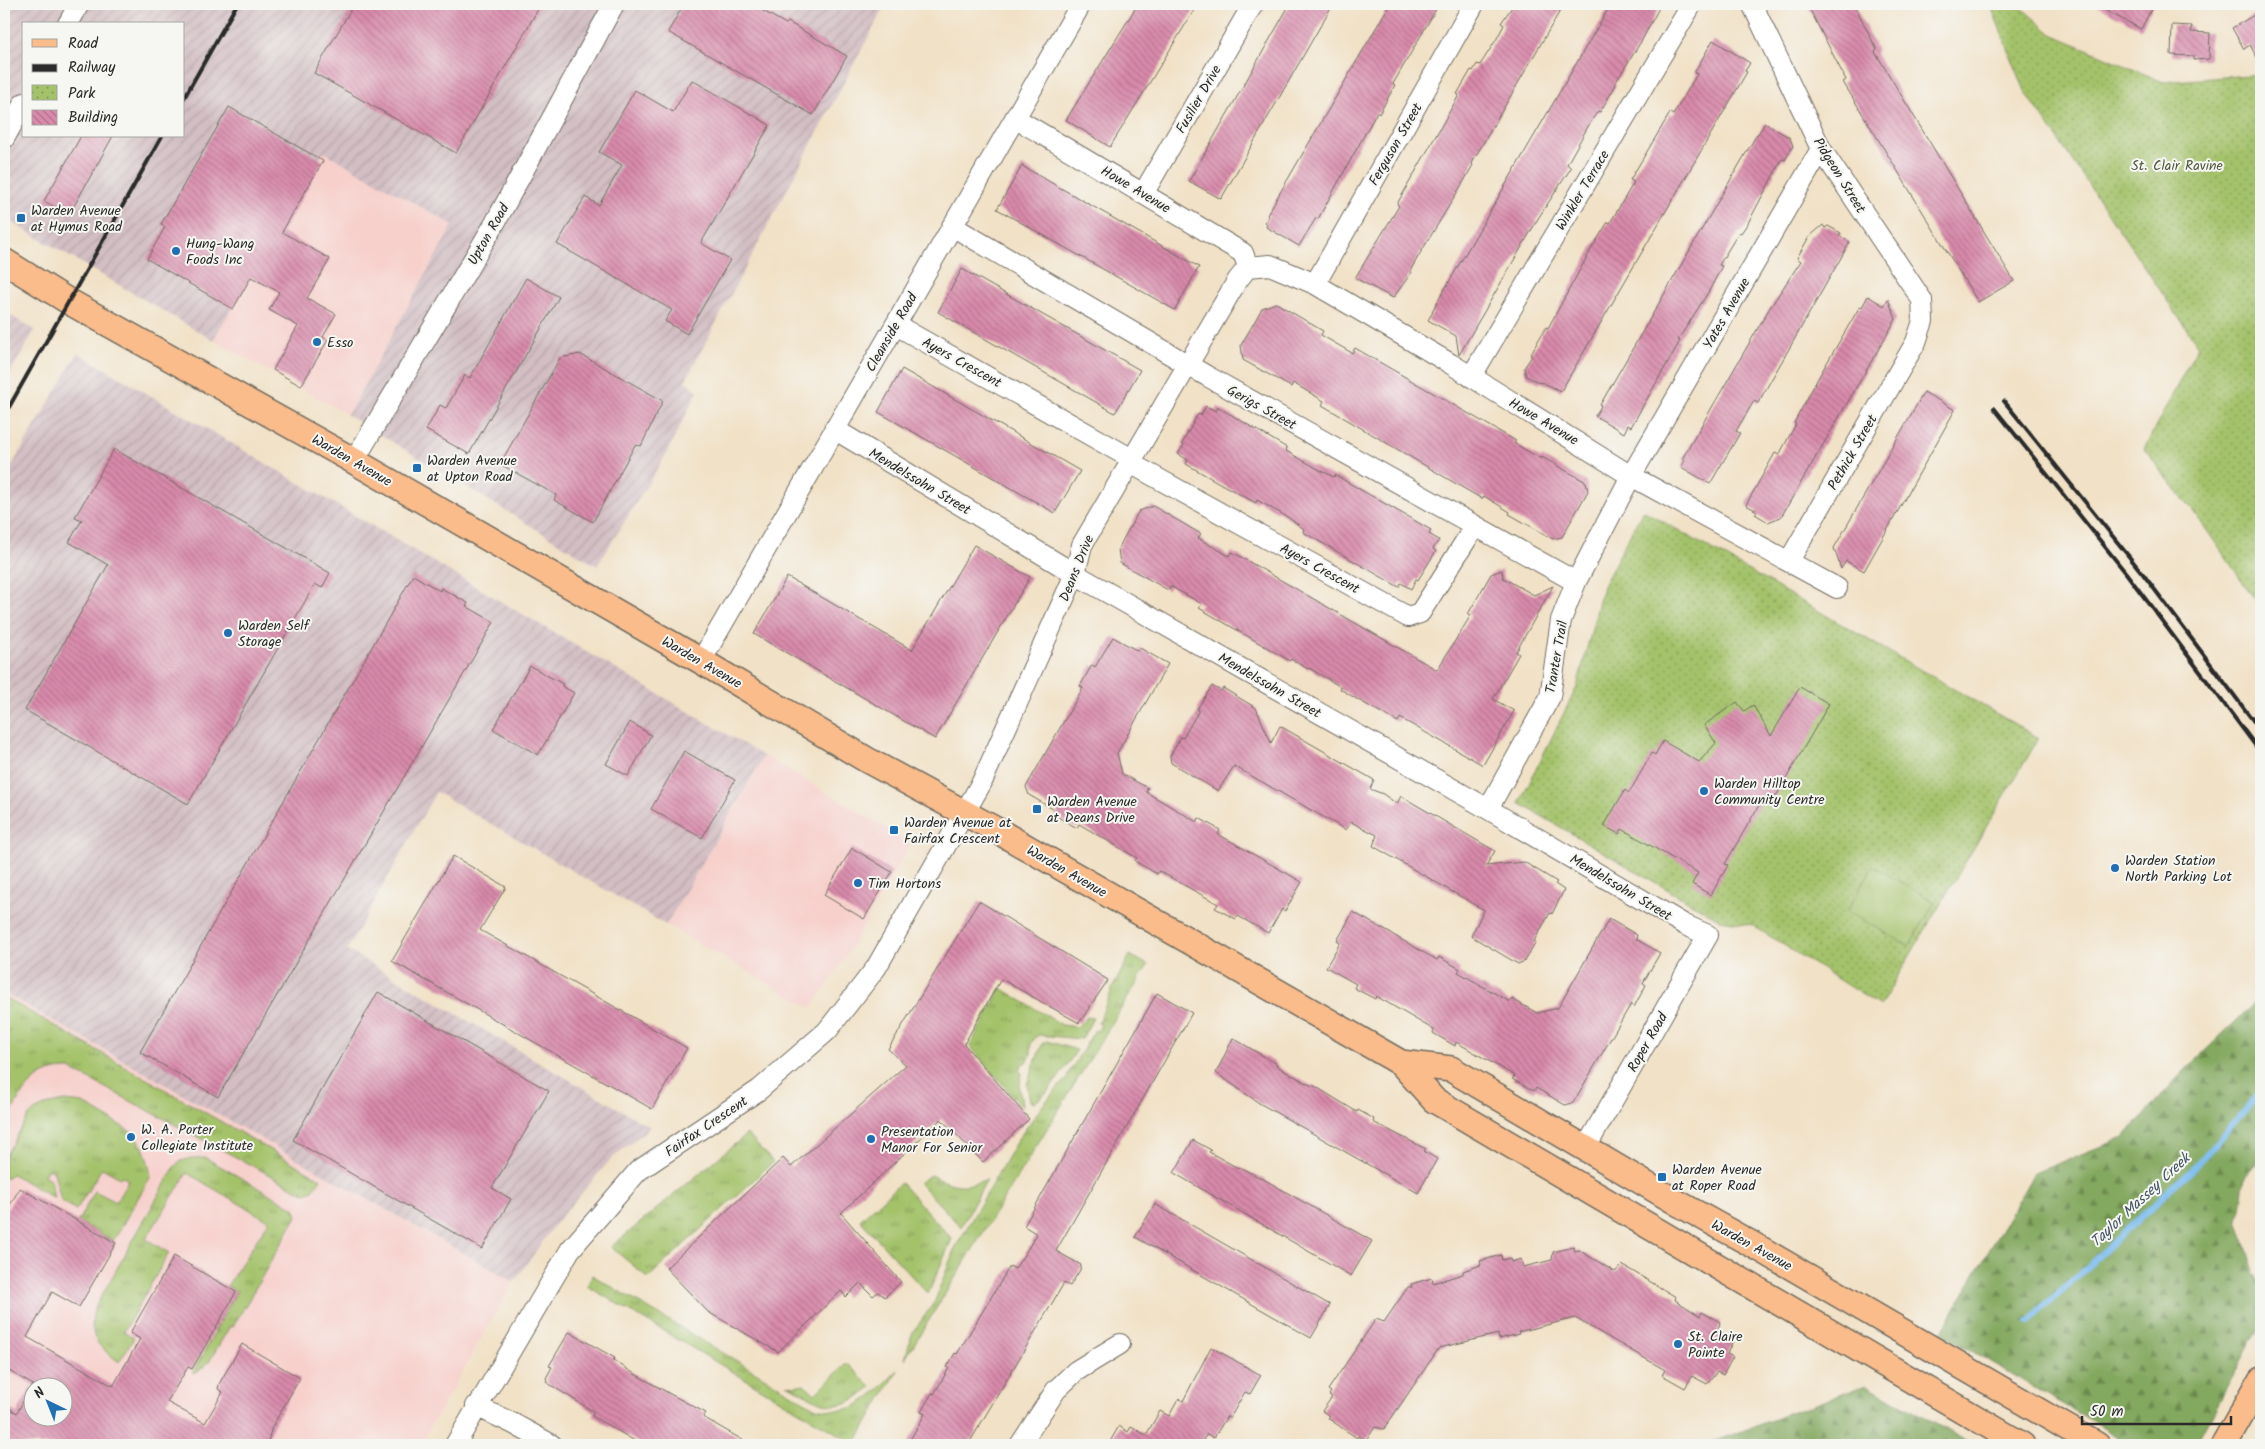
<svg xmlns="http://www.w3.org/2000/svg" width="2265" height="1449" font-family="Kalam,sans-serif">
	<style>
		.built { fill: #f7d0cc; fill-rule: evenodd }
		.industrial { fill: url(#industrial-furrows); fill-rule: evenodd }
		.grass { fill: url(#grass-tufts); stroke: #68764a }
		.forest { fill: url(#forest-firs); stroke: #576a44 }
		.park { fill: url(#park-dots); stroke: #68764a }
		.pitch { fill: #a4c26a; stroke: #68764a }
		.lines { fill: none; stroke-linecap: round; stroke-linejoin: round }
		.stream { stroke: #7bbcf0; stroke-width: 6 }
		.building { fill: url(#building-back-hatch) }
		.minor-casing { stroke: #706b61; stroke-width: 22 }
		.major-casing { stroke: #706b61; stroke-width: 28 }
		.minor { stroke: #fff; stroke-width: 20 }
		.major { stroke: #fabc8b; stroke-width: 25 }
		.rail { stroke: #2b2b2b; stroke-width: 4 }
		.poi-dot { fill: #1f6fb2; stroke: #f6f6f2; stroke-width: 2 }
		.labels { text-anchor: middle; stroke-width: 4; stroke-linejoin: round; paint-order: stroke }
		.street-label { font-size: 14px; fill: #2b2b2b; stroke: #f6f6f2 }
		.park-label { font-size: 14px; fill: #4f583e; stroke: #f6f6f2 }
		.poi-label { font-size: 14px; fill: #2b2b2b; stroke: #f6f6f2; text-anchor: start }
		.water-label { font-size: 15px; font-style: italic; fill: #435666; stroke: #f6f6f2 }
	</style>
	<defs>
		<pattern id="industrial-furrows" width="10" height="10" patternUnits="userSpaceOnUse" patternTransform="scale(1.25)"><rect width="10" height="10" fill="#d2bec3"/><path d="M-1 1l2-2M0 10L10 0M9 11l2-2" fill="none" stroke="#b4a3a8"/></pattern>
		<pattern id="grass-tufts" width="24" height="20" patternUnits="userSpaceOnUse" patternTransform="scale(1.25)"><rect width="24" height="20" fill="#a4c26a"/><path d="M3 7l-1-3M5 7V3M7 7l1-3M15 17l-1-3M17 17v-4M19 17l1-3" fill="none" stroke="#869e57"/></pattern>
		<pattern id="forest-firs" width="22" height="20" patternUnits="userSpaceOnUse" patternTransform="scale(1.25)"><rect width="22" height="20" fill="#83a85e"/><path d="M5 1l3.5 6h-7zM16 11l3.5 6h-7z" fill="#6b894e"/></pattern>
		<pattern id="park-dots" width="8" height="8" patternUnits="userSpaceOnUse" patternTransform="scale(1.25)"><rect width="8" height="8" fill="#a4c26a"/><path d="M2 2h.1M6 6h.1" fill="none" stroke="#869e57" stroke-width="1.8" stroke-linecap="round"/></pattern>
		<pattern id="building-back-hatch" width="6" height="6" patternUnits="userSpaceOnUse" patternTransform="scale(1.25)"><rect width="6" height="6" fill="#d98aab"/><path d="M-1 5l2 2M0 0l6 6M5-1l2 2" fill="none" stroke="#b0718b"/></pattern>
	</defs>
	<rect width="100%" height="100%" fill="#f6f6f2"/>
	<filter id="ink" filterUnits="userSpaceOnUse"><feTurbulence type="fractalNoise" baseFrequency=".02" numOctaves="2"/><feDisplacementMap in="SourceGraphic" scale="10" xChannelSelector="R" yChannelSelector="G"/><feConvolveMatrix kernelMatrix="1 2 1 2 8 2 1 2 1" color-interpolation-filters="sRGB"/></filter>
	<filter id="wash" filterUnits="userSpaceOnUse"><feTurbulence type="fractalNoise" baseFrequency=".0096" numOctaves="4" result="noise"/><feDisplacementMap in="SourceGraphic" scale="20" xChannelSelector="R" yChannelSelector="G"/><feGaussianBlur stdDeviation="1.12" result="paint"/><feColorMatrix in="noise" values="0 0 0 0 0 0 0 0 0 0 0 0 0 0 0 0 0 1.4 0 .05"/><feComposite in="paint" operator="in"/></filter>
	<g filter="url(#wash)">
		<rect width="100%" height="100%" fill="#f1e1c6"/>
		<path class="built" d="M324,152L453,225L351,409L346,414L213,340Z
			M764,756L911,843L836,973L811,1008L666,925Z
			M4,993L514,1282L420,1445H4ZM32,1386H62V1416H32Z"/>
		<path class="industrial" d="M4,4H886L685,381L698,391L664,458L597,566L346,414L351,409L453,225L324,152L213,340L4,218ZM24,24H184V136H24Z
			M4,312L35,330L4,384Z
			M78,353L764,756L666,925L436,792L347,950L650,1127L610,1160L555,1224L514,1282L4,993V479Z"/>
		<path class="grass" d="M1130,955L1148,965L905,1359L912,1334L935,1301L954,1250L1018,1139L1043,1105L1062,1083L1068,1079L1067,1076L1095,1030L1098,1031L1101,1024L1098,1023L1114,985Z
			M1001,988L1062,1025L1077,1027L1087,1017L1093,1018L1082,1039L1038,1035L1031,1043V1054L1026,1062L1022,1064L1019,1070L1022,1073L1019,1089L1023,1108L970,1046Z
			M4,997L321,1179L313,1190L306,1193L298,1190L70,1069C31,1068 20,1097 4,1126Z
			M1046,1041L1077,1050C1066,1066 1050,1094 1033,1103L1030,1101L1027,1084L1042,1044Z
			M66,1101L83,1103L133,1133L143,1147L148,1162L151,1176L113,1241L78,1221L95,1191L116,1202L127,1183V1179L122,1176L120,1178L102,1168L76,1210L61,1201L54,1172L48,1169L44,1175L51,1180L54,1198L12,1174L4,1179V1158L28,1117L34,1111L49,1104Z
			M747,1134L773,1162L648,1278L611,1247Z
			M192,1158H206L294,1208L297,1216L233,1327L230,1326L209,1362L197,1373L193,1372L237,1291L227,1286L269,1221L187,1173L146,1239L169,1253L124,1331L134,1338L119,1362C97,1345 88,1338 94,1309L175,1166L181,1161Z
			M930,1175C955,1186 961,1189 987,1179L961,1227L919,1183Z
			M901,1183L952,1239L928,1294L860,1220Z
			M592,1275L816,1408C824,1409 833,1411 840,1410C862,1409 883,1385 898,1370L855,1444L587,1286Z
			M847,1363L871,1387C836,1418 821,1403 787,1384L795,1386L804,1384L815,1394Z"/>
		<path class="forest" d="M2261,997V1158L2245,1177L2238,1221L2254,1272L2261,1283V1324L2196,1445H2132L1941,1333L2034,1173L2123,1138L2183,1072Z
			M1867,1385L1973,1445H1704Z"/>
		<path class="park" d="M1990,4H2017L2052,34L2163,82L2261,74V608L2196,515L2144,449L2198,346L2025,91Z
			M1643,510L2039,738L1880,1006L1752,925L1720,920L1519,803L1577,687L1603,586Z"/>
		<path class="pitch" d="M1873,866L1935,902L1909,946L1847,911Z"/>
		<g class="lines">
			<path class="stream" d="M2029,1321L2202,1160L2261,1091"/>
		</g>
		<g id="blocks">
			<path class="building" d="M354,4H541L456,153L314,73Z
				M684,4H751L786,24L788,22L847,56L813,115L668,32Z
				M1138,4H1198L1110,147L1066,120Z
				M1290,4H1333L1221,199L1189,181Z
				M1390,4H1439L1393,84L1395,85L1379,114L1377,112L1318,219L1316,218L1299,246L1266,227L1267,224L1265,222L1269,216L1267,215Z
				M1514,4H1564L1474,159L1472,164L1473,165L1464,181L1418,257L1410,271L1412,272L1393,298L1355,278L1399,206L1397,204L1459,95L1457,94L1471,70L1473,71L1477,64L1480,65L1496,40L1504,25L1501,23Z
				M1611,4H1661L1642,40L1614,85H1616L1600,112L1598,111L1590,123L1567,164L1571,168L1539,217L1459,355L1456,336L1428,320L1433,312L1432,311Z
				M1807,4H1854L1877,50L1875,52L2014,281L1978,302L1843,82L1846,80Z
				M2093,4H2154L2141,29Z
				M2261,11V65L2250,45L2244,49L2232,28Z
				M2172,25L2192,26L2191,32L2210,33L2209,59L2194,60V56L2171,55Z
				M1713,40L1750,63L1745,71L1747,72L1561,391L1541,382L1540,383L1526,376L1524,368L1532,356L1530,355L1546,327L1548,328L1593,246L1608,222L1610,223L1634,182L1630,180L1670,113L1673,115L1689,88L1697,74L1694,73Z
				M692,80L770,125L701,243L730,260L687,334L665,321L672,310L557,244L585,197L599,205L622,165L599,152L635,90L673,112Z
				M229,107L323,161L282,232L330,259L307,298L336,314L323,337L328,340L301,386L273,370L298,326L269,310L279,292L251,277L233,309L147,259L165,227L161,224Z
				M1765,123L1790,138L1793,146L1785,160L1782,159L1748,223L1741,233L1739,232L1719,265L1722,266L1709,291L1678,340L1680,341L1631,427L1628,425L1624,433L1595,416L1601,406L1600,405L1757,134H1758Z
				M81,136H113L69,215L44,201Z
				M1022,166L1199,267L1175,310L997,209Z
				M1823,225L1825,228L1828,226L1841,233L1839,236L1850,242L1758,403L1754,401L1736,431L1740,433L1710,484L1681,467L1685,460L1682,459L1769,309L1801,261L1797,258L1809,237Z
				M962,269L1140,370L1115,413L938,312Z
				M526,278L559,297L469,454L426,430L440,405L446,408L465,375L470,378Z
				M1868,296L1884,306L1888,299L1896,319L1781,517L1768,522L1755,514L1757,511L1746,505L1775,453L1779,455L1796,424L1794,423L1817,380L1860,306L1862,307Z
				M1276,303L1323,331L1321,335L1352,353L1355,348L1516,441L1514,443L1541,459L1542,457L1586,482L1588,491L1562,537L1553,539L1509,514L1510,512L1484,496L1482,499L1322,405L1324,401L1293,383L1291,387L1243,360L1241,345L1255,321L1262,308Z
				M580,354L663,401L641,446L635,445L593,522L554,500L556,495L500,464L560,358Z
				M902,369L1080,471L1055,513L878,412Z
				M1924,392L1955,410L1864,571L1846,561L1841,569L1834,548Z
				M1206,406L1216,411L1218,407L1287,448L1286,451L1318,469L1334,477L1335,475L1431,530L1429,534L1439,540L1433,549L1436,551L1418,580L1416,579L1411,589L1401,583L1399,587L1303,532L1304,529L1289,518L1257,500L1256,503L1230,489L1186,464L1188,460L1178,454L1184,445L1182,444L1198,414L1201,415Z
				M114,449L330,573L322,588L315,584L188,804L25,710L108,565L69,542L82,520L75,517Z
				M1153,506L1201,534L1198,538L1229,556L1232,552L1437,670L1471,615L1468,614L1491,574L1502,570L1503,578L1534,595L1553,586L1516,652L1519,654L1493,699L1514,711L1483,765L1400,718L1398,722L1360,701L1340,689L1341,687L1309,668L1308,669L1291,659L1290,661L1199,608L1202,604L1170,586L1168,590L1120,563L1118,549L1126,534L1139,511Z
				M974,545L1030,577L935,739L754,634L787,577L912,650Z
				M413,575L440,591L441,588L468,603L466,606L494,622L218,1097L140,1052Z
				M1113,637L1138,651L1140,648L1168,664L1117,753L1122,774L1148,788L1146,792L1197,822L1199,818L1220,830L1218,834L1302,882L1285,911L1282,909L1268,933L1238,916L1236,919L1215,908L1218,904L1159,871L1157,874L1135,861L1137,858L1079,824L1077,828L1056,816L1058,812L1029,795L1026,787L1083,688L1080,686L1092,665L1095,667Z
				M530,666L563,684L562,686L574,693L538,755L493,729Z
				M1212,686L1221,691L1223,688L1256,708L1271,743L1280,726L1374,780L1370,789L1383,794L1397,804L1401,796L1495,851L1486,866L1524,862L1557,882L1555,884L1564,890L1552,914L1550,913L1534,941L1536,942L1525,961L1518,964L1471,936L1484,910L1373,846L1377,835L1351,822L1346,830L1234,766L1218,791L1171,763L1170,756L1181,737L1183,738L1199,710L1197,709Z
				M1800,687L1829,704L1771,805L1762,800L1725,864L1728,865L1711,895L1692,884L1698,873L1622,829L1619,834L1604,826L1625,790L1629,793L1652,753L1655,755L1663,741L1699,762L1716,743L1704,725L1737,702L1744,711L1753,705L1771,736Z
				M630,722L651,735L628,776L606,764Z
				M684,751L735,780L702,838L651,809Z
				M852,848L892,872L864,919L824,895Z
				M453,856L506,887L480,930L687,1048L652,1109L392,961Z
				M979,901L1108,980L1079,1023L1001,979L964,1044L1029,1119L983,1162L941,1119L841,1213L901,1282L885,1297L878,1292L873,1296L860,1283L846,1297L841,1291L778,1352L708,1312L666,1268L783,1158L791,1167L906,1065L888,1049Z
				M1353,912L1437,960L1439,957L1460,969L1458,972L1510,1002L1512,999L1537,1013L1558,1008L1609,919L1637,935L1636,939L1660,953L1643,983L1646,985L1634,1007L1631,1004L1573,1103L1565,1105L1536,1088L1534,1091L1512,1079L1515,1076L1456,1042L1455,1046L1433,1033L1434,1030L1376,996L1375,999L1354,988L1356,984L1326,967L1340,943L1337,941Z
				M378,992L549,1091L492,1188L511,1199L482,1249L293,1140Z
				M1157,993L1192,1013L1056,1251L1081,1265L1080,1270L1070,1286L1064,1283L968,1445H907L925,1414L921,1412L932,1393L934,1394L949,1368L947,1367L955,1353L957,1354L1010,1266L1015,1269L1037,1234L1024,1226Z
				M1233,1038L1277,1064L1276,1065L1283,1070L1312,1086L1313,1085L1357,1112L1358,1110L1374,1119L1373,1122L1426,1149L1424,1151L1437,1159L1418,1193L1259,1103L1216,1073Z
				M1193,1140L1211,1150L1209,1152L1238,1168L1239,1167L1265,1180L1372,1241L1351,1276L1174,1173Z
				M20,1188L116,1243L79,1307L52,1292L27,1337L113,1386L140,1339L130,1333L174,1256L236,1292L192,1369L188,1367L167,1402L205,1423L223,1392L218,1389L219,1384L242,1344L300,1378L272,1427L267,1445H4V1405L17,1413L32,1385V1416H62V1386H35L4,1368V1215Z
				M1155,1204L1330,1305L1311,1338L1135,1237Z
				M1574,1247L1575,1251L1579,1250L1615,1272L1622,1265L1676,1297L1675,1300L1700,1316L1702,1312L1720,1322L1718,1331L1733,1340L1727,1354L1733,1357L1723,1375L1717,1372L1707,1384L1692,1376L1685,1388L1662,1375L1665,1370L1575,1318L1518,1332L1519,1334L1499,1339L1498,1334L1439,1348L1384,1429L1375,1427L1366,1441L1358,1436L1357,1438L1342,1428L1328,1418L1330,1416L1322,1411L1332,1397L1329,1395L1331,1392L1328,1390L1376,1319L1384,1322L1408,1287H1412L1411,1284L1432,1278L1433,1283L1463,1274V1271L1481,1265L1480,1261L1501,1255L1502,1260L1510,1258L1511,1262L1521,1259L1523,1267L1552,1260L1553,1252Z
				M569,1332L615,1358L613,1360L630,1371L672,1395L706,1413L703,1417L751,1445H642L592,1416L594,1412L546,1382L547,1380L546,1378L552,1367L549,1366Z
				M1211,1347L1261,1375L1250,1394L1245,1392L1230,1418L1227,1416L1214,1438L1207,1434L1200,1445H1108L1119,1426L1128,1432L1131,1427L1146,1435L1160,1411L1169,1416L1179,1398L1183,1401Z"/>
		</g>
	</g>
	<g filter="url(#ink)">
		<use href="#blocks" fill-opacity="0" stroke="#706b61" stroke-width="1"/>
		<g class="lines">
			<g class="minor-casing">
				<path id="minor" d="M1752,4L1821,149L1922,300L1923,321L1916,342L1789,561
					M68,24L79,4
					M1015,118L1243,253L1248,267
					M4,139L24,103
					M1143,194L1253,4
					M952,226L1207,376L1576,582
					M1315,284L1474,4
					M896,325L1132,459
					M1471,377L1692,4
					M834,429L1075,574L1488,809L1685,925L1708,935L1585,1149
					M354,461L495,223L614,4
					M1130,463L1408,617L1420,613L1475,526
					M701,661L1081,4
					M1488,809L1550,697L1561,620L1576,582L1631,476L1821,149
					M476,1406L512,1423L552,1445
					M455,1445L570,1250L638,1171L759,1090L827,1031L876,968L982,782L1075,574L1082,545L1237,281L1248,267L1270,265L1315,284L1451,364L1631,476L1837,588
					M1020,1445L1056,1390L1076,1371L1120,1344"/>
			</g>
			<g class="major-casing">
				<path id="major" d="M4,261L68,301L354,461L701,661L867,760L998,831L1401,1063L1434,1100L2022,1445
					M1401,1063L1451,1069L1676,1202L1764,1251L2097,1445
					M2224,1445L2261,1380"/>
			</g>
			<use href="#minor" class="minor"/>
			<use href="#major" class="major"/>
			<path class="rail" d="M184,98L237,4
				M2004,401L2143,574L2261,731
				M1994,408L2126,573L2261,753
				M4,416L162,136"/>
		</g>
	</g>
	<g class="poi-dot">
		<rect x="16" y="213" width="10" height="10" rx="2.5"/>
		<circle cx="176" cy="251" r="5"/>
		<circle cx="317" cy="342" r="5"/>
		<rect x="412" y="463" width="10" height="10" rx="2.5"/>
		<circle cx="228" cy="633" r="5"/>
		<circle cx="1704" cy="791" r="5"/>
		<rect x="1032" y="804" width="10" height="10" rx="2.5"/>
		<rect x="889" y="825" width="10" height="10" rx="2.5"/>
		<circle cx="2115" cy="868" r="5"/>
		<circle cx="858" cy="883" r="5"/>
		<circle cx="131" cy="1137" r="5"/>
		<circle cx="871" cy="1139" r="5"/>
		<rect x="1657" y="1172" width="10" height="10" rx="2.5"/>
		<circle cx="1678" cy="1344" r="5"/>
	</g>
	<g class="labels">
		<g class="street-label">
			<text transform="translate(1198 99) rotate(-60)" y="5">Fusilier Drive</text>
			<text transform="translate(1395 144) rotate(-60)" y="5">Ferguson Street</text>
			<text transform="translate(1840 175) rotate(58)" y="5">Pidgeon Street</text>
			<text transform="translate(1136 189) rotate(31)" y="5">Howe Avenue</text>
			<text transform="translate(1582 190) rotate(-59)" y="5">Winkler Terrace</text>
			<text transform="translate(488 234) rotate(-60)" y="5">Upton Road</text>
			<text transform="translate(1726 313) rotate(-60)" y="5">Yates Avenue</text>
			<text transform="translate(891 332) rotate(-60)" y="5">Cleanside Road</text>
			<text transform="translate(962 362) rotate(29)" y="5">Ayers Crescent</text>
			<text transform="translate(1262 407) rotate(29)" y="5">Gerigs Street</text>
			<text transform="translate(1544 421) rotate(31)" y="5">Howe Avenue</text>
			<text transform="translate(1852 452) rotate(-60)" y="5">Pethick Street</text>
			<text transform="translate(352 460) rotate(30)" y="5">Warden Avenue</text>
			<text transform="translate(920 481) rotate(31)" y="5">Mendelssohn Street</text>
			<text transform="translate(1076 568) rotate(-68)" y="5">Deans Drive</text>
			<text transform="translate(1320 568) rotate(29)" y="5">Ayers Crescent</text>
			<text transform="translate(1556 657) rotate(-80)" y="5">Tranter Trail</text>
			<text transform="translate(702 662) rotate(30)" y="5">Warden Avenue</text>
			<text transform="translate(1270 685) rotate(30)" y="5">Mendelssohn Street</text>
			<text transform="translate(1067 871) rotate(30)" y="5">Warden Avenue</text>
			<text transform="translate(1621 887) rotate(31)" y="5">Mendelssohn Street</text>
			<text transform="translate(1647 1042) rotate(-60)" y="5">Roper Road</text>
			<text transform="translate(706 1126) rotate(-34)" y="5">Fairfax Crescent</text>
			<text transform="translate(1752 1245) rotate(29)" y="5">Warden Avenue</text>
		</g>
		<g class="park-label">
			<text x="2177" y="170">St. Clair Ravine</text>
		</g>
		<g class="poi-label">
			<text x="31" y="215">Warden Avenue<tspan x="31" dy="16">at Hymus Road</tspan></text>
			<text x="186" y="248">Hung-Wang<tspan x="186" dy="16">Foods Inc</tspan></text>
			<text x="327" y="347">Esso</text>
			<text x="427" y="465">Warden Avenue<tspan x="427" dy="16">at Upton Road</tspan></text>
			<text x="238" y="630">Warden Self<tspan x="238" dy="16">Storage</tspan></text>
			<text x="1714" y="788">Warden Hilltop<tspan x="1714" dy="16">Community Centre</tspan></text>
			<text x="1047" y="806">Warden Avenue<tspan x="1047" dy="16">at Deans Drive</tspan></text>
			<text x="904" y="827">Warden Avenue at<tspan x="904" dy="16">Fairfax Crescent</tspan></text>
			<text x="2125" y="865">Warden Station<tspan x="2125" dy="16">North Parking Lot</tspan></text>
			<text x="868" y="888">Tim Hortons</text>
			<text x="141" y="1134">W. A. Porter<tspan x="141" dy="16">Collegiate Institute</tspan></text>
			<text x="881" y="1136">Presentation<tspan x="881" dy="16">Manor For Senior</tspan></text>
			<text x="1672" y="1174">Warden Avenue<tspan x="1672" dy="16">at Roper Road</tspan></text>
			<text x="1688" y="1341">St. Claire<tspan x="1688" dy="16">Pointe</tspan></text>
		</g>
		<g class="water-label">
			<text transform="translate(2140 1200) rotate(-43)" y="5">Taylor Massey Creek</text>
		</g>
	</g>
	<rect width="2265" height="1449" fill="none" stroke="#f6f6f2" stroke-width="20"/>
	<rect x="22" y="22" width="162" height="115" fill="#f6f6f2" stroke="#a5a5a2"/>
	<rect x="32" y="39" width="25" height="8" fill="#fabc8b" stroke="#a5a5a2"/>
	<text x="68" y="48" font-size="15" fill="#2b2b2b">Road</text>
	<rect x="32" y="64" width="25" height="8" fill="#2b2b2b" stroke="#a5a5a2"/>
	<text x="68" y="72" font-size="15" fill="#2b2b2b">Railway</text>
	<rect x="32" y="85" width="25" height="15" fill="url(#park-dots)" stroke="#a5a5a2"/>
	<text x="68" y="98" font-size="15" fill="#2b2b2b">Park</text>
	<rect x="32" y="110" width="25" height="15" fill="url(#building-back-hatch)" stroke="#a5a5a2"/>
	<text x="68" y="122" font-size="15" fill="#2b2b2b">Building</text>
	<g transform="translate(48 1402) rotate(317)"><circle r="24" fill="#f6f6f2" stroke="#a5a5a2"/>
	<path d="M0-4L9 19L0 12L-9 19Z" fill="#1f6fb2"/>
	<text y="-8" font-size="14" font-weight="bold" text-anchor="middle" fill="#2b2b2b">N</text>
	</g>
	<path d="M2082 1416v8h149v-8" fill="none" stroke="#2b2b2b" stroke-width="2.5"/>
	<text x="2090" y="1416" font-size="15" fill="#2b2b2b" stroke="#f6f6f2" stroke-width="4" paint-order="stroke">50 m</text>
</svg>
